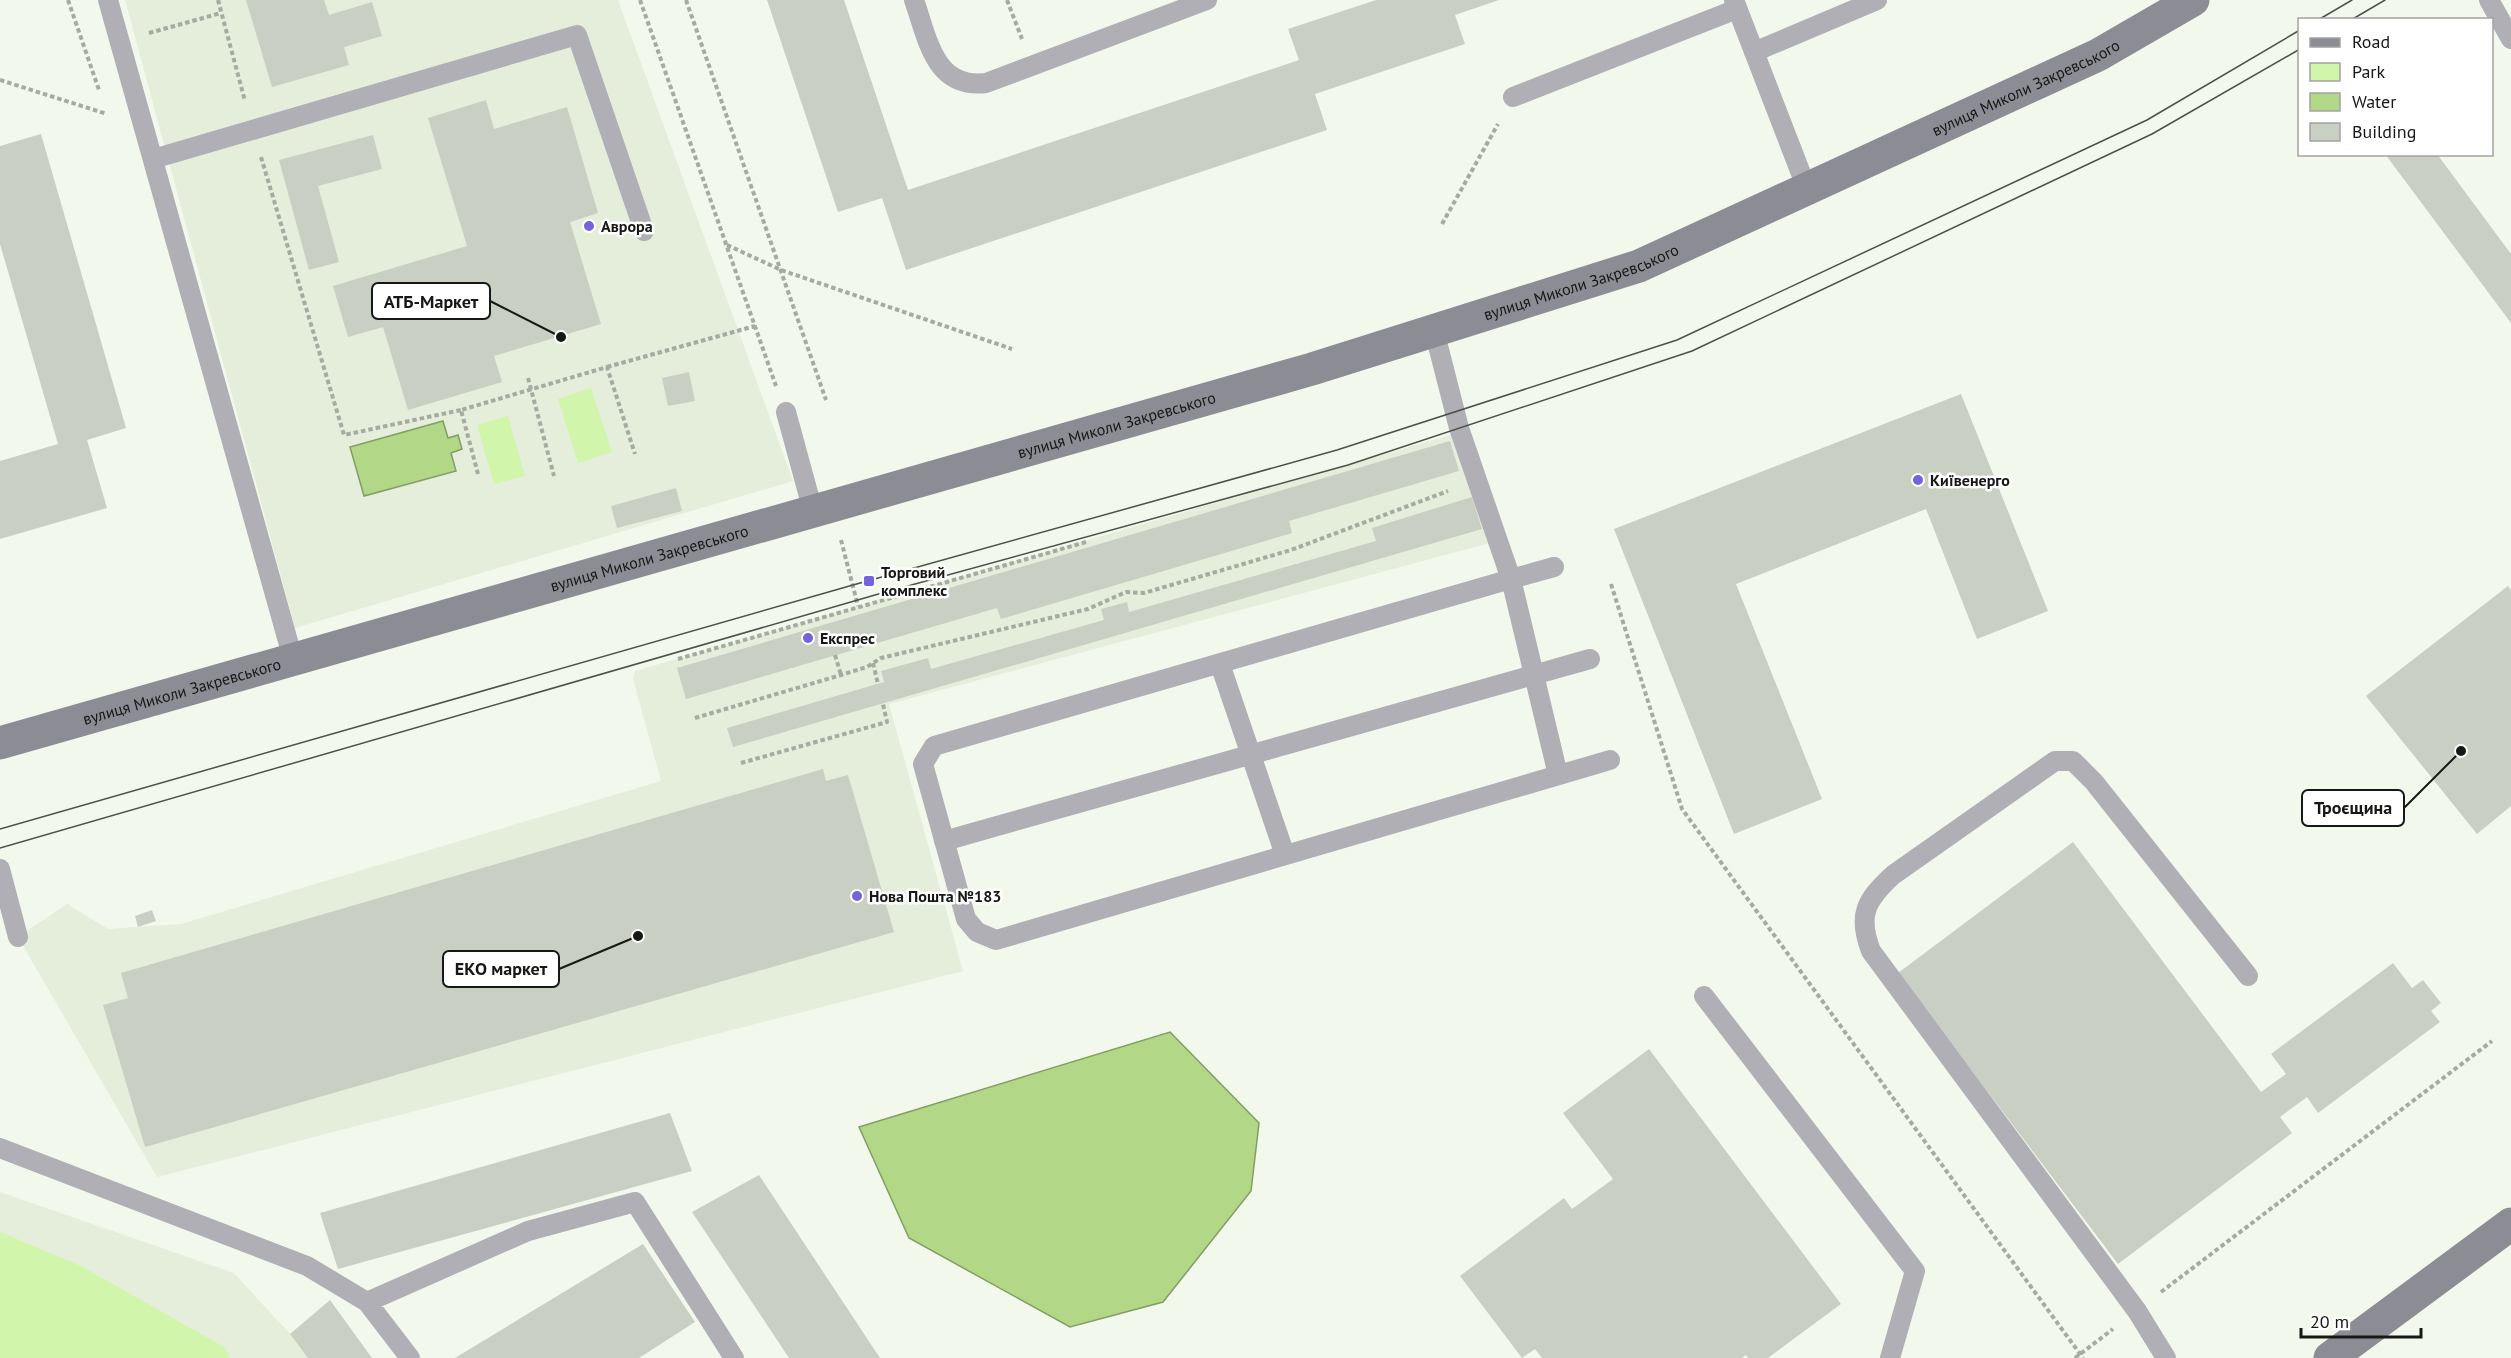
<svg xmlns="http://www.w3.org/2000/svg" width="2511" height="1358" font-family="'PT Sans',sans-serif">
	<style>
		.built { fill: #e4eeda }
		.green { fill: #d2f5ac }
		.water { fill: #b2d787; stroke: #839e64; stroke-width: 1.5 }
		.building { fill: #c9cfc3 }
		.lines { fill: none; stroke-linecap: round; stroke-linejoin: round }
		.path { stroke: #a6aba1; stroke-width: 4; stroke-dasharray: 4.5 3; stroke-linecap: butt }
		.lane { stroke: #afafb5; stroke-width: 20 }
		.secondary { stroke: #8c8c95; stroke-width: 33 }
		.tram { stroke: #4c5049; stroke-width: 1.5 }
		.poi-dot { fill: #7562dd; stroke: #fff; stroke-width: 2 }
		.labels { text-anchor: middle; stroke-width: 5; stroke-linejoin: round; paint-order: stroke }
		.street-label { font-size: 16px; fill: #161814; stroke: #fff }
		.poi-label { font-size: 16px; font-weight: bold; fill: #161814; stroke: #fff; text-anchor: start }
		.leader { fill: none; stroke: #161814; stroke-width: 2 }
		.callout-dot { fill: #161814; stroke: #fff; stroke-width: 2 }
		.callout { fill: #fff; stroke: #161814; stroke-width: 2 }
		.callout-label { font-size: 18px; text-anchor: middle; font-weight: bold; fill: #161814 }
	</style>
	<rect width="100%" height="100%" fill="#f2f9ec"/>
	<path class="built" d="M125,0H618L793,481L295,628Z
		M1454,434L1490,543L889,704L963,971L157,1177L18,937L67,904L108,929L181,924L661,781L633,679L635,671Z
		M0,1192L234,1273L290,1334L308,1358H0Z"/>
	<path class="green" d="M591,388L612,452L578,463L558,399Z
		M508,416L525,476L494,484L477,425Z
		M0,1232L81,1266L224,1347L230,1358H0Z"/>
	<path class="water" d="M443,421L448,438L458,435L462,449L451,453L456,471L364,496L350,447Z
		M1170,1032L1259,1123L1251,1191L1163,1302L1070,1327L909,1238L859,1127Z"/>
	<path class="building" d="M246,0H324L329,15L372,2L382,36L344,47L349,65L272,87Z
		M767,0H844L908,190L1299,60L1288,29L1376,0H1499L1455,15L1465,44L1315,94L1327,130L906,270L882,198L838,212Z
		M486,100L494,129L567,107L598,213L570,222L601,324L494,356L502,382L408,410L383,327L348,337L333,286L467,246L428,118Z
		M41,134L126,428L87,440L107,508L0,539V461L58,444L0,244V146Z
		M373,135L382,169L318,186L339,262L309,270L279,160Z
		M2385,154H2437L2511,254V323Z
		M689,372L695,401L668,406L662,378Z
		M1961,394L2048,611L1977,639L1926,509L1736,584L1822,799L1734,834L1614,529Z
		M1450,441L1459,471L1289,521L1292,533L1001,619L997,608L686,699L677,668Z
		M676,488L682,511L617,528L611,506Z
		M1472,497L1482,529L733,747L727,728L884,682L881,671L928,658L931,669L1104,620L1101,609L1127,602L1129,612L1376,541L1372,528Z
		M2508,586L2511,590V806L2477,834L2366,696Z
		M823,769L826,781L848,775L894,932L145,1147L103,1005L128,998L121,973Z
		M2073,842L2261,1092L2286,1074L2271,1054L2393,963L2412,988L2423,980L2441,1003L2431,1011L2440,1022L2318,1113L2307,1097L2280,1117L2292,1133L2118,1264L1898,973Z
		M152,910L156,921L138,927L135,916Z
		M1649,1049L1841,1304L1768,1358H1748L1746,1355L1742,1358H1542L1535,1349L1522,1358L1460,1276L1564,1198L1572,1209L1613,1179L1563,1113Z
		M670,1113L692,1171L338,1269L320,1213Z
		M759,1175L880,1358H789L692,1212Z
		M643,1244L695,1322L639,1358H455Z
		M330,1300L372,1358H308L290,1334Z"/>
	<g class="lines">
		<path class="path" d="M68,0L99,90
			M218,0L245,101
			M640,0L776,386
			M686,0L826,400
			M1007,0L1022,39
			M149,33L221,13
			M0,80L107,114
			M261,157L344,435L461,410
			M1442,224L1498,124
			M727,245L781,270L1012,349
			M607,367L755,326
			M528,378L554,476
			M478,474L461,410L607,367L635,454
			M841,540L858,606
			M1611,584L1682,809L2083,1358
			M835,655L841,675
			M678,659L1086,542
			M873,663L878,684
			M695,718L841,675L867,667L881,658L1088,609L1126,592L1144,593L1291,550L1448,491
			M741,763L887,722L883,704
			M2161,1292L2492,1041
			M2075,1358L2113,1329"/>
		<path class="lane" d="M108,0L293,659
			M914,0C928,39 934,89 986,83L1207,0
			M1734,0L1807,189
			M2489,0L2511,39
			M1754,52L1877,0
			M1513,97L1737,9
			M153,159L577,35L644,231
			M1434,330L1459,428L1511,579L934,746L923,764L966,919L977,932L996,940L1610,760
			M786,412L813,511
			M1554,567L1511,579L1558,775
			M1220,664L1285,855
			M944,841L1590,659
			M0,869L18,937
			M1704,996L1915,1271L1890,1358
			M0,1148L307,1266L367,1302L410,1358
			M367,1302L528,1231L635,1202L734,1358
			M2166,1358L2137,1311L1871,951C1857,915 1866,900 1893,875L2055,761H2073L2094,782L2248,976"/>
		<g class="secondary">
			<path id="s1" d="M0,743L1312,369L1639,266L2098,55L2193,0"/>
			<path d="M2330,1358L2511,1224"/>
		</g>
		<path class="tram" d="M2318,20L2352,0
			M2351,20L2385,0
			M0,829L853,585L1337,450L1677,340L2147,120L2300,30
			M0,848L875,595L1348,465L1692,351L2152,134L2300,49"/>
	</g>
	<g class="poi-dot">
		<circle cx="589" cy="226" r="6"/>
		<circle cx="1918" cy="480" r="6"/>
		<rect x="863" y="575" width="12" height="12" rx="3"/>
		<circle cx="808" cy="638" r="6"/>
		<circle cx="857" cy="896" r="6"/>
	</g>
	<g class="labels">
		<g class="street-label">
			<text dy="6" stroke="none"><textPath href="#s1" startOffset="2133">вулиця Миколи Закревського</textPath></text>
			<text dy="6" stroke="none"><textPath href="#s1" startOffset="1647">вулиця Миколи Закревського</textPath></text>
			<text dy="6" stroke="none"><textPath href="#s1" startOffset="1161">вулиця Миколи Закревського</textPath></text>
			<text dy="6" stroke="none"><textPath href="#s1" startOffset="675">вулиця Миколи Закревського</textPath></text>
			<text dy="6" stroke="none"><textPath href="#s1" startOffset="189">вулиця Миколи Закревського</textPath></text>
		</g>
		<g class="poi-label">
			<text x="601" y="232">Аврора</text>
			<text x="1930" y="486">Київенерго</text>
			<text x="881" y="578">Торговий<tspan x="881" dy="18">комплекс</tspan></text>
			<text x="820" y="644">Експрес</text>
			<text x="869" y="902">Нова Пошта №183</text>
		</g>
	</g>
	<path class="leader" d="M561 337L490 301M2461 751L2404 808M638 936L559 969"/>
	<g class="callout-dot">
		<circle cx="561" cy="337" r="6"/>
		<circle cx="2461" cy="751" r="6"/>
		<circle cx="638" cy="936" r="6"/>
	</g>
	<g class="callout">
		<rect x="372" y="283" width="118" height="36" rx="6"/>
		<rect x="2302" y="790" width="102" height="36" rx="6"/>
		<rect x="443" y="951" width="116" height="36" rx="6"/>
	</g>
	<g class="callout-label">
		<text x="431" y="308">АТБ-Маркет</text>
		<text x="2353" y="814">Троєщина</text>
		<text x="501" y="975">ЕКО маркет</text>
	</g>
	<rect x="2298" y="18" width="195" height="138" fill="#ffffff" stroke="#a2a3a1" stroke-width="1.5"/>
	<rect x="2310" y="38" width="30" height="9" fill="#8c8c95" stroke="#a2a3a1" stroke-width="1.5"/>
	<text x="2352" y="48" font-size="18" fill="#161814">Road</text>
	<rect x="2310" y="63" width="30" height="18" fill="#d2f5ac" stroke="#a2a3a1" stroke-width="1.5"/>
	<text x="2352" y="78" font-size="18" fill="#161814">Park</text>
	<rect x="2310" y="93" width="30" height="18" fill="#b2d787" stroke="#a2a3a1" stroke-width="1.5"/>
	<text x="2352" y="108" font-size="18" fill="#161814">Water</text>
	<rect x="2310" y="123" width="30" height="18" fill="#c9cfc3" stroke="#a2a3a1" stroke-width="1.5"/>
	<text x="2352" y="138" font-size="18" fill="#161814">Building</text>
	<path d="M2301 1328v9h120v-9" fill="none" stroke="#161814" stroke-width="3"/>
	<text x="2310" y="1328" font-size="18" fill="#161814" stroke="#ffffff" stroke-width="4.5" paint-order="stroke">20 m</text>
</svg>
